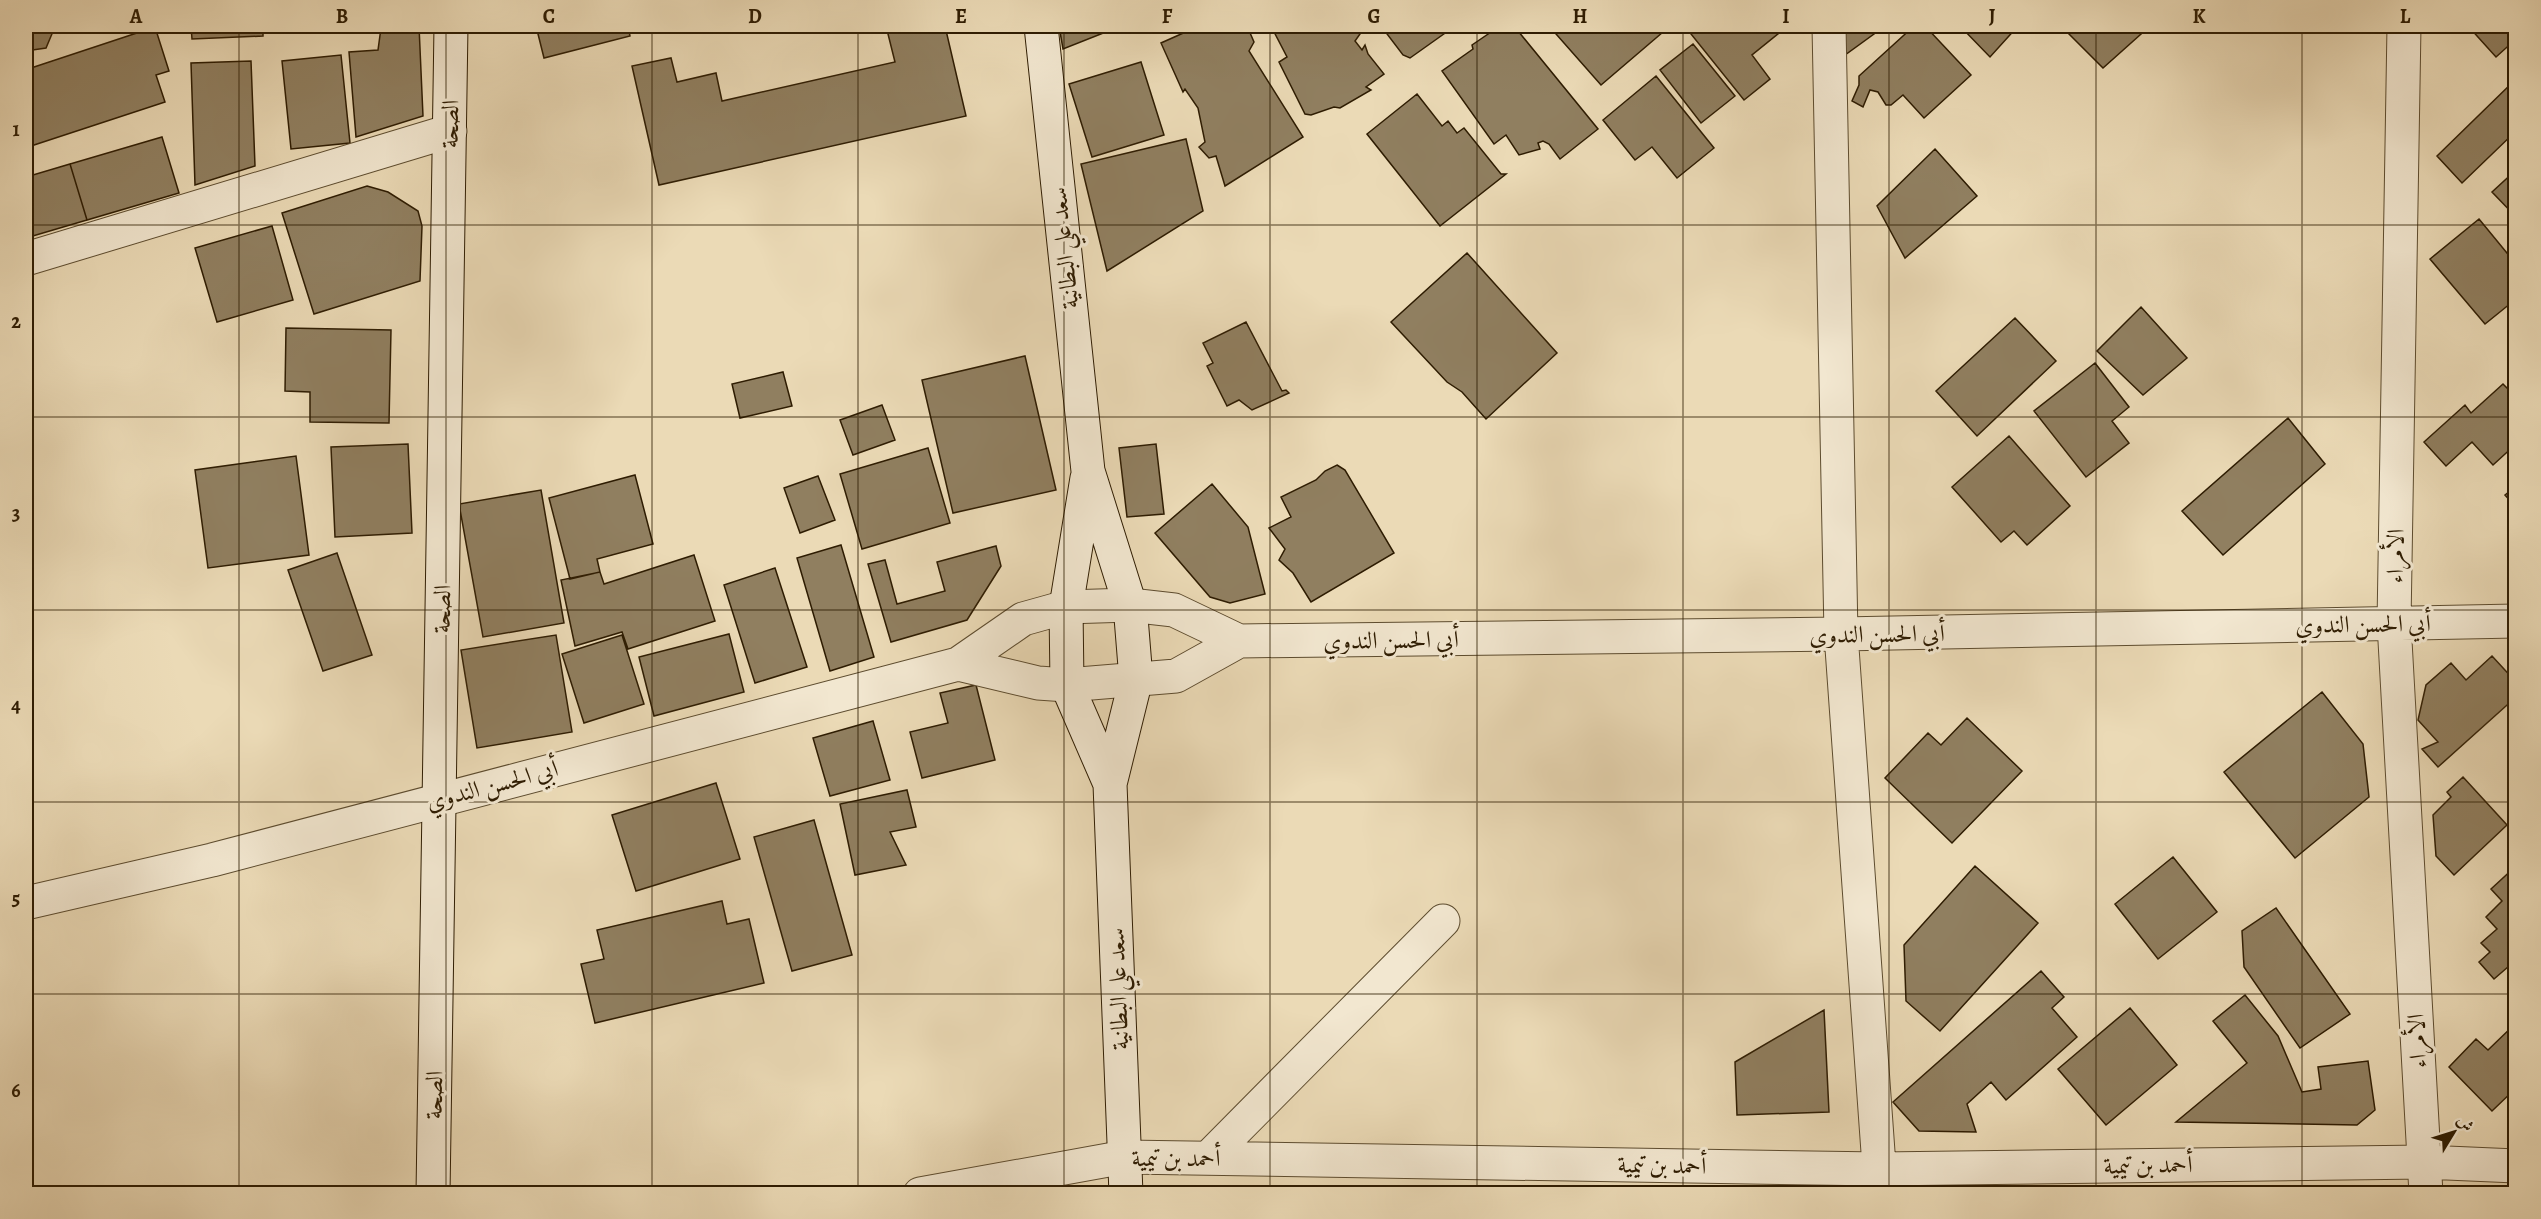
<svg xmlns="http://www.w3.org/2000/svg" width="2541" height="1219" font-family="Alegreya,Amiri,serif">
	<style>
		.building { fill: #907f60; stroke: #2e1c02; stroke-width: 1.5 }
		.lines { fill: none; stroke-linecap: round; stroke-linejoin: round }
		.street-casing { stroke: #5d4c2f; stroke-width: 35 }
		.secondary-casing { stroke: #2e1c02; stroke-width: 35 }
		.street { stroke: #f2e7d0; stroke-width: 33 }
		.secondary { stroke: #f2e7d0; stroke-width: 33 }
		.grid { fill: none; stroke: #2e1c02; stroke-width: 1.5; stroke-opacity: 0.55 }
		.labels { text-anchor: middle; stroke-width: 6; stroke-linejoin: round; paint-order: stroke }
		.street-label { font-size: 24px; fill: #2e1c02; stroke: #f2e7d0 }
		.neatline { fill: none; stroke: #2e1c02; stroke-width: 2 }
		.grid-label { font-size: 20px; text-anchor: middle; font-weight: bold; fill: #2e1c02 }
	</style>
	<rect width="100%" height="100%" fill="#ebdab6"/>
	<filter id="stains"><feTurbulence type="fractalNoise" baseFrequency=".00333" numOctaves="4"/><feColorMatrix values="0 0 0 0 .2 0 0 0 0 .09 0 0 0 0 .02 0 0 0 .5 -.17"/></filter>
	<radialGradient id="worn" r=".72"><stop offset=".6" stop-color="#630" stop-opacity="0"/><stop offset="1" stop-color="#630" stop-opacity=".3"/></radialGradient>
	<path class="building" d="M26,26H53L54,29L46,48L26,51Z
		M53,26H74L54,29Z
		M191,26H263V36L192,39Z
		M419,26L423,116L356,137L349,52L378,50L381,28Z
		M536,26H628L630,36L544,58Z
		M886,26H945L966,116L659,185L632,66L671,58L677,82L716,73L722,101L895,62Z
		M1059,26H1121L1063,49Z
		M1199,26H1247L1254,42L1249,51L1303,137L1225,186L1216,156L1209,158L1199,147L1205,142L1198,108L1185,89L1183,92L1161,43Z
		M1271,26H1355L1360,34L1355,41L1362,50L1365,45L1368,54L1384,74L1366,87L1371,90L1340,108L1334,107L1311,115L1305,114L1279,62L1287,57Z
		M1381,26H1455L1410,58L1403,55Z
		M1500,26H1514L1598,129L1560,159L1549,144L1543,141L1538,143L1540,149L1519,155L1506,135L1494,144L1442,71L1473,49L1472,45Z
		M1549,26H1670L1601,85Z
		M1692,26H1773L1779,33L1752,55L1770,79L1744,100L1687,29Z
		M1838,26H1885L1845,55Z
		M1914,26H1925L1971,75L1924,118L1903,95L1891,105H1886L1878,92L1870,90L1863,107L1852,101L1859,85V76Z
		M1960,26H2018L1990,57Z
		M2067,26H2150L2103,68L2064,29Z
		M2468,26H2516V39L2496,57Z
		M155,27L169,71L156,75L165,102L31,146L26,128V88L33,85L28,69Z
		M1693,44L1735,96L1701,123L1660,70Z
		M341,55L350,143L291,149L282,61Z
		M251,61L255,166L195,185L191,63Z
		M1141,62L1164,135L1092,157L1069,84Z
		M1656,76L1714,148L1677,178L1652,147L1635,160L1603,120Z
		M2516,79V131L2462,183L2437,156Z
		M1417,94L1442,126L1448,121L1457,133L1464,128L1501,174H1506L1440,226L1367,134Z
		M162,137L179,193L87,220L70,164Z
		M1186,139L1203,211L1107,271L1081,164Z
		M1935,149L1977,196L1905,258L1877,206Z
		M70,164L87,220L26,238V177Z
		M2516,170V217L2492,192Z
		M367,186L388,192L418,211L422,226L420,281L314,314L282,213Z
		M2479,219L2516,264V299L2485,324L2430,259Z
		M272,226L293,300L217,322L195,248Z
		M1467,253L1557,353L1486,419L1462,392L1447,382L1391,322Z
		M2141,307L2187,358L2143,395L2097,351Z
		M2015,318L2056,361L1977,436L1936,391Z
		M1246,322L1282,391L1286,390L1289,393L1252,410L1239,400L1227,406L1207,366L1213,363L1203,343Z
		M286,328L391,330L389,423L310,422V392L285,391Z
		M1025,356L1056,490L953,513L922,380Z
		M2095,363L2129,407L2112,421L2129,443L2086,477L2034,411Z
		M783,372L792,406L740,418L732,384Z
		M2503,384L2516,397V444L2493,465L2472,442L2446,466L2424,442L2465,405L2471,413Z
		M882,405L895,440L853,455L840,420Z
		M2288,418L2325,464L2223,555L2182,511Z
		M2009,436L2070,506L2027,545L2014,531L2001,542L1952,487Z
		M408,444L412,533L335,537L331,447Z
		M1156,444L1164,514L1127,517L1119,448Z
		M928,448L950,523L862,549L840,474Z
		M296,456L309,555L208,568L195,470Z
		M1337,465L1345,470L1394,553L1311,602L1293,573L1279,560L1285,549L1269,528L1291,517L1281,497L1316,480L1325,471Z
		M635,475L653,544L597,559L600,572L570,579L549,498Z
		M818,476L835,520L800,533L784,488Z
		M1212,484L1248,527L1265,594L1230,603L1210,597L1155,533Z
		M2516,486V507L2505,495Z
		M541,490L564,623L483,637L459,504Z
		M841,545L874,657L830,671L797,558Z
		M996,546L1001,566L967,620L891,642L868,564L885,560L897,604L945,591L937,562Z
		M337,553L372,655L323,671L288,570Z
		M694,555L715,621L628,649L622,632L575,646L561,580L600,572L604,584Z
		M775,568L807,667L755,683L724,585Z
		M729,634L744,692L654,716L639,657Z
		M556,635L572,732L477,748L461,650Z
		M622,635L644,704L584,723L562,654Z
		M2492,656L2516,682V697L2438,767L2422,749L2438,742L2418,720L2426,685L2451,663L2466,680Z
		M976,685L995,760L922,778L910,732L948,723L940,693Z
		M2322,692L2363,744L2369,797L2295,858L2224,772Z
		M1967,718L2022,771L1952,843L1885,778L1928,733L1941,745Z
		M873,721L890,780L830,796L813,738Z
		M2463,777L2507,825L2454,875L2436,856L2433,815L2451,797L2447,792Z
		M716,783L740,859L636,891L612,815Z
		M907,790L916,827L890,832L906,865L855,875L840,804Z
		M814,820L852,955L792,971L754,837Z
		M2173,857L2217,912L2158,959L2115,904Z
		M1975,866L2038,923L1940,1031L1906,1001L1904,945Z
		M2516,866V960L2494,979L2479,962L2490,952L2481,943L2497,929L2486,917L2502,901L2491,889Z
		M722,901L727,924L749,919L764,983L595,1023L581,964L604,959L597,930Z
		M2276,908L2350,1014L2300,1048L2244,967L2242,931Z
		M2041,971L2064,997L2052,1008L2077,1037L2006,1100L1991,1082L1967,1104L1976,1132L1919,1131L1893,1102Z
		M2245,995L2278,1036L2302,1092L2321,1089L2318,1067L2368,1061L2375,1110L2357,1125L2176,1122L2247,1063L2213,1021Z
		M2130,1008L2177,1065L2106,1125L2058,1069Z
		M1824,1010L1829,1112L1737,1115L1735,1062Z
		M2516,1023V1088L2492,1111L2449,1067L2476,1039L2488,1050Z"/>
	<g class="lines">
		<g class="street-casing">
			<path id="street" d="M1829,26L1841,634L1881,1194
				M2404,26L2394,623L2426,1194
				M26,259L450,131
				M958,664L1038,683L1067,685L1176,676L1239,641
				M26,903L212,860L958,664L1023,619L1066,607L1130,605L1174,610L1239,641L1841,634L2516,621
				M1208,1158L1443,921
				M920,1194L1125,1157L1880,1169L2424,1162L2516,1166"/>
		</g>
		<g class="secondary-casing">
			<path id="secondary" d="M1041,26L1088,471L1130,605L1136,679L1110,784L1126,1194
				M1087,478L1066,607L1067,685L1110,784
				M433,1194L451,26"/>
		</g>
		<use href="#street" class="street"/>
		<use href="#secondary" class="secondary"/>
	</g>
	<path class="grid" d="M239,26V1194M446,26V1194M652,26V1194M858,26V1194M1064,26V1194M1270,26V1194M1477,26V1194M1683,26V1194M1889,26V1194M2096,26V1194M2302,26V1194M26,225H2516M26,417H2516M26,610H2516M26,802H2516M26,994H2516"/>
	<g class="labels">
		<g class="street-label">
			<text transform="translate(450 124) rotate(-89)" y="8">الصحة</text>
			<text transform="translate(1064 248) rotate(-96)" y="8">سعد علي البطانية</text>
			<text transform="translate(2395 556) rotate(-89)" y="8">الأمراء</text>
			<text transform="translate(442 609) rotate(-89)" y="8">الصحة</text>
			<text transform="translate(2363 624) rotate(-1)" y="8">أبي الحسن الندوي</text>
			<text transform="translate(1877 634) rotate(-1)" y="8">أبي الحسن الندوي</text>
			<text transform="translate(1391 640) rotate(-1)" y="8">أبي الحسن الندوي</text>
			<text transform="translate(492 785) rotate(-15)" y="8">أبي الحسن الندوي</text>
			<text transform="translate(1118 989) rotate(-92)" y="8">سعد علي البطانية</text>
			<text transform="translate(2417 1041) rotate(-93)" y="8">الأمراء</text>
			<text transform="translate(434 1095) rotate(-89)" y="8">الصحة</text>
			<text x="1176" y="1166">أحمد بن تيمية</text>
			<text transform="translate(1662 1165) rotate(1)" y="8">أحمد بن تيمية</text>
			<text transform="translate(2148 1165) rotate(-1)" y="8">أحمد بن تيمية</text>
		</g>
	</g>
	<rect width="2541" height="1219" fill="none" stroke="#ebdab6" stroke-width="66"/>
	<g transform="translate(2454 1132) rotate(52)" stroke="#f2e7d0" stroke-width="4.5" paint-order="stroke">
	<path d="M0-4.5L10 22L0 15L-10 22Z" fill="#2e1c02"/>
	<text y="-9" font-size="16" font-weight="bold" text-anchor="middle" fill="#2e1c02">ش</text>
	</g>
	<rect x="33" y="33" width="2475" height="1153" class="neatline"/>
	<g class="grid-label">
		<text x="136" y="23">A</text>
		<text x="342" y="23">B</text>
		<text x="549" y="23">C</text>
		<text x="755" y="23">D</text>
		<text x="961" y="23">E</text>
		<text x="1167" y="23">F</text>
		<text x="1374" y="23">G</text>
		<text x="1580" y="23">H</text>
		<text x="1786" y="23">I</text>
		<text x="1992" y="23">J</text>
		<text x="2199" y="23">K</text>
		<text x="2405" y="23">L</text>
		<text x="16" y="136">1</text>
		<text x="16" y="328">2</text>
		<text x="16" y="520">3</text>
		<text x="16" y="712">4</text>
		<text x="16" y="905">5</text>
		<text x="16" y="1097">6</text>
	</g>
	<rect width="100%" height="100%" filter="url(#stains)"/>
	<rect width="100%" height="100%" fill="url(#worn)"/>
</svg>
